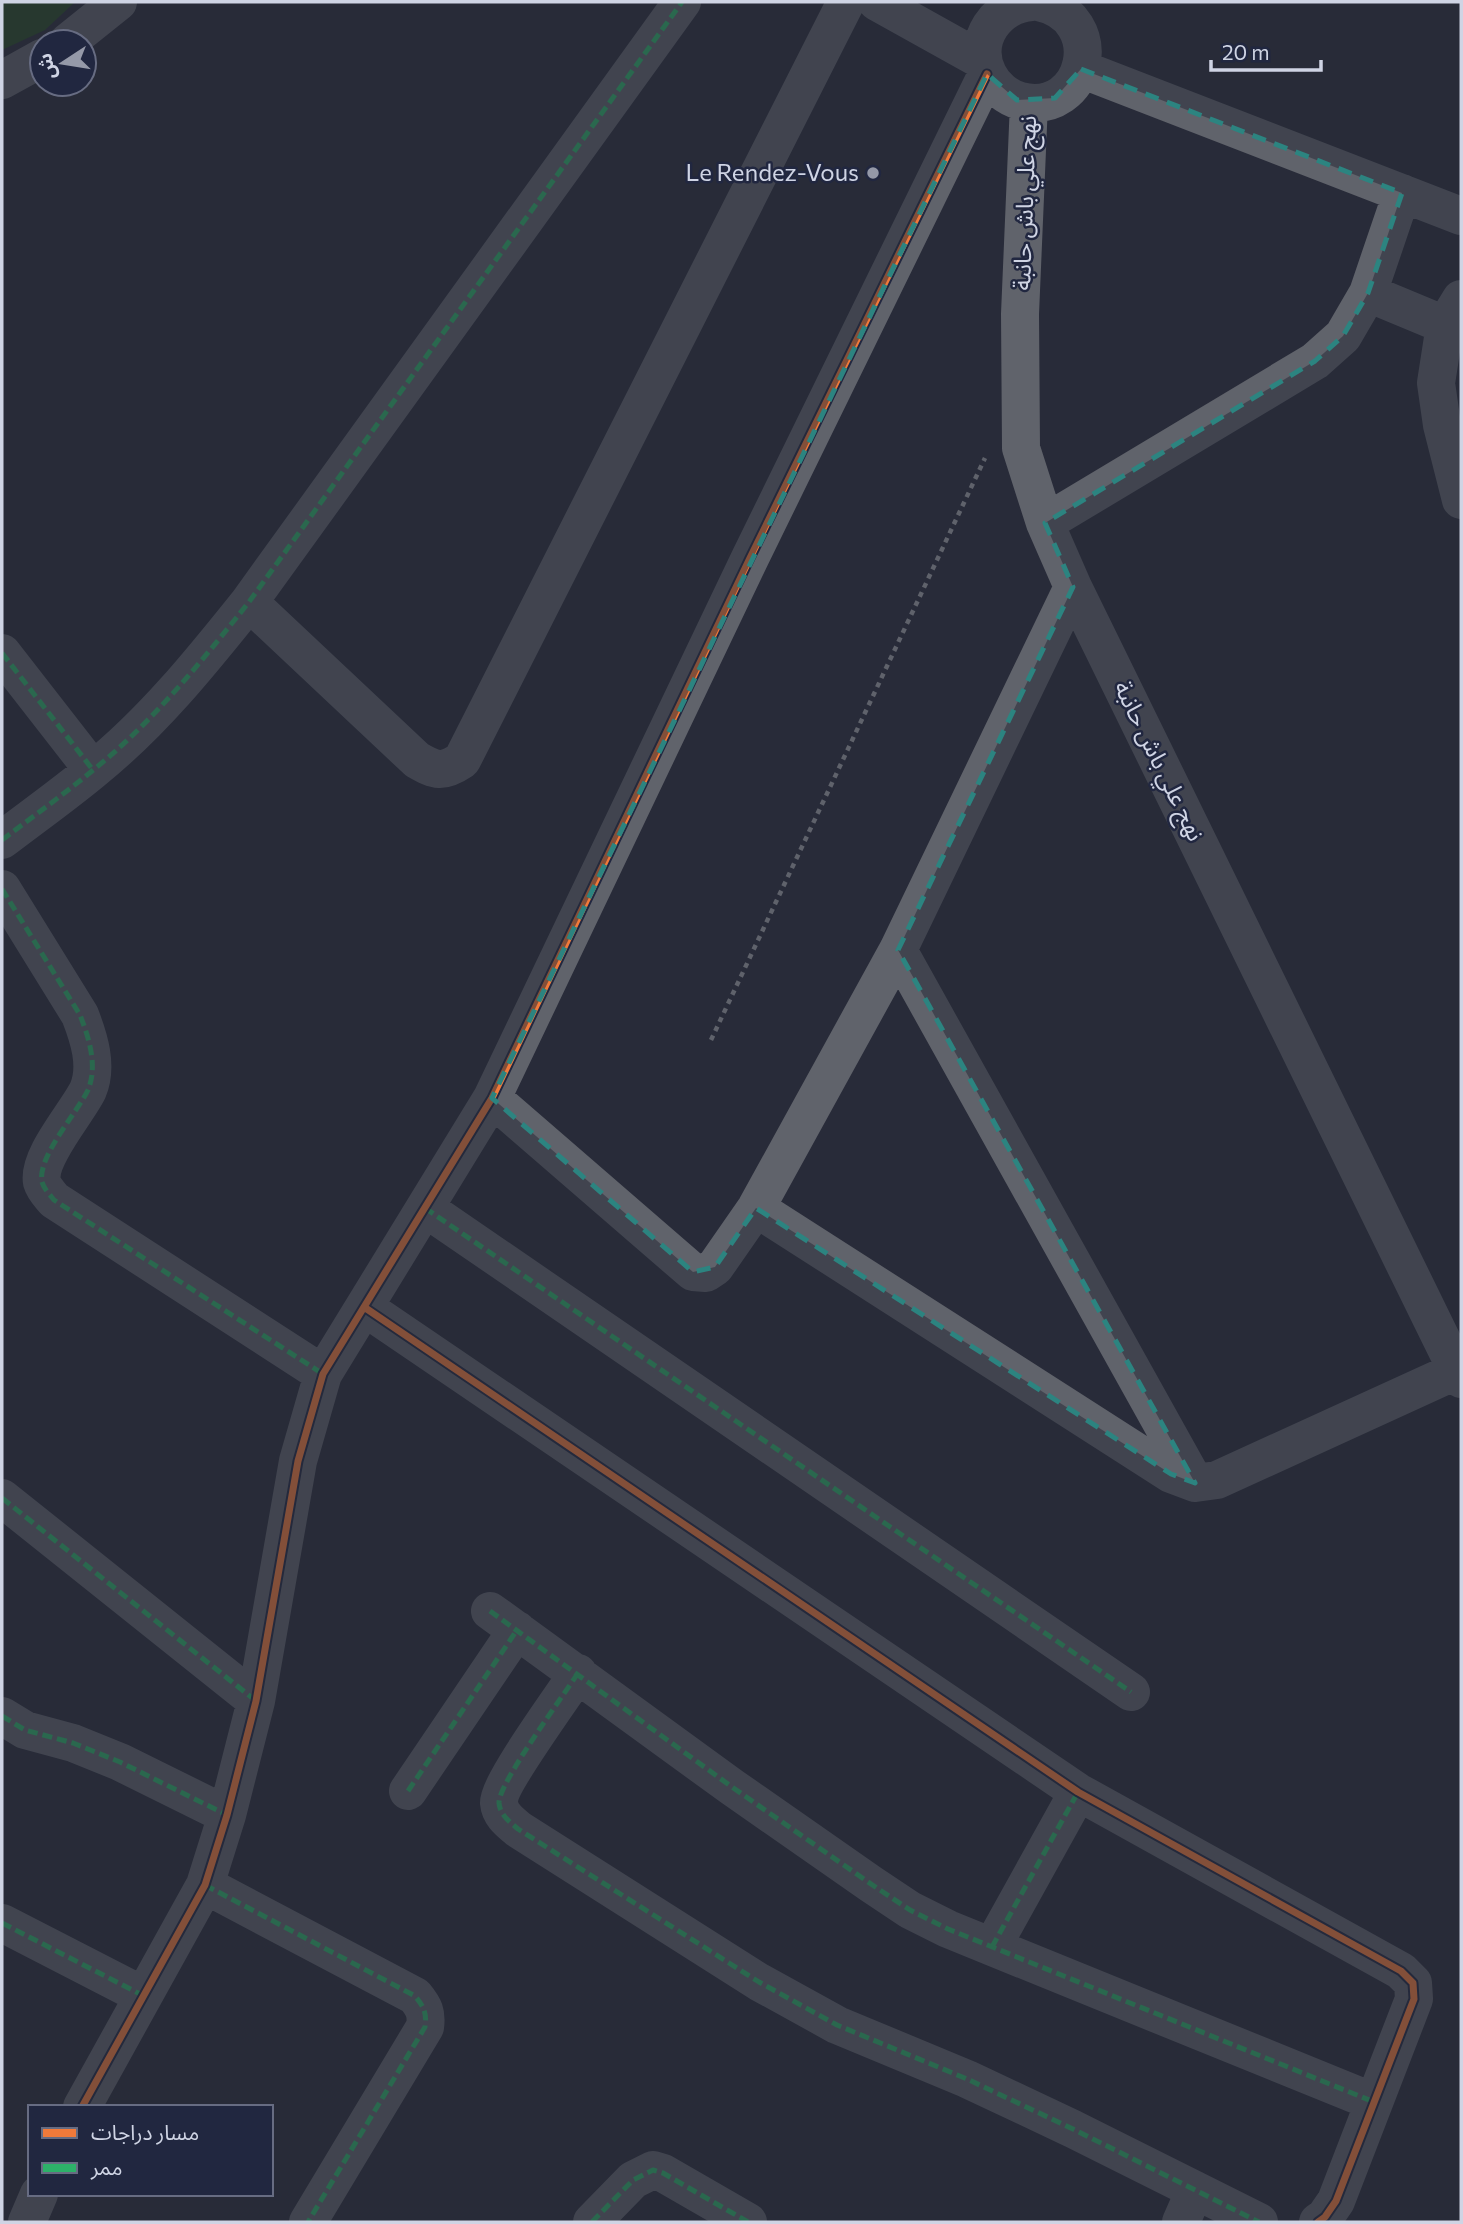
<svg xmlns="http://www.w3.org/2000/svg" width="1463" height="2224" font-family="Commissioner,'Noto Sans Arabic',sans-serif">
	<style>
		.green { fill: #264724 }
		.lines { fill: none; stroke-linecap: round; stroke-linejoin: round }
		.path { stroke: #5f626b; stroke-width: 4.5; stroke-dasharray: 5 5; stroke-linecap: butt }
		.minor { stroke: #60636b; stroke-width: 38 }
		.quiet { stroke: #2db169; stroke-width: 5; stroke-dasharray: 10 5; stroke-linecap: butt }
		.cycleway-casing { stroke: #212740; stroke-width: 11 }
		.cycleway { stroke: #f17a3a; stroke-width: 7 }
		.marked { fill: none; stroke: #2c8480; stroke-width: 5; stroke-dasharray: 14 9; stroke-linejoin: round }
		.poi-dot { fill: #9599a8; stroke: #212740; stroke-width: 2.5 }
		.labels { text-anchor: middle; stroke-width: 5; stroke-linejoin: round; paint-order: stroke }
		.poi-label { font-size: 24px; fill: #cfd4e4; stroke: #212740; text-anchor: end }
		.street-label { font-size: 24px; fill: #cfd4e4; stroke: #212740 }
	</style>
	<rect width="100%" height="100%" fill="#282b39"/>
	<path class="green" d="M2,2H75L45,30L2,50Z"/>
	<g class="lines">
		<path class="path" d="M711,1040L985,458"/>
		<path class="minor" d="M877,2L983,61
			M1032,2C997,4 971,40 988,74C994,87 1007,97 1020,101C1087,118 1111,17 1038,2
			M68,42L118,2
			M1081,69L1461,216
			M2,80L42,58
			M1029,103L1020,314L1021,448L1045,523L1073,587L1461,1379
			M1368,293L1445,325
			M1461,299L1445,325L1436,383L1442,425L1461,500
			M1045,523L1315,361L1343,336L1368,293L1402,193
			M249,602L417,760C436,771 443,773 462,760L846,2
			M2,653L93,770
			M2,840C32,817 63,795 92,771C152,723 201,662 249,602L682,2
			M2,889L80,1015C89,1038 98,1066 88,1090C77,1113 37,1157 42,1182C44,1189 50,1195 54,1200L323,1374
			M898,950L1195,1483
			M492,1098L693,1272L706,1273L715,1267L756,1208L898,950L1073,587
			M425,1208L1131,1692
			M756,1208L1171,1474L1195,1483L1217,1480L1458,1370
			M364,1307L1078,1792L1401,1971L1413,1983L1414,1999L1336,2201L1325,2217L1318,2222
			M2,1498L256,1701
			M490,1611L732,1787L871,1884L910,1910L948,1929L1374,2102
			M578,1673C564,1695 498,1784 499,1803C500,1815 510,1822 518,1829L759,1982L837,2025L967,2079L1073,2129L1259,2222
			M2,1716L25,1730L73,1743L120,1762L227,1815
			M408,1791L517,1630
			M205,1885L415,1996C424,2007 427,2013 425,2027L308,2222
			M2,1923L142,1995
			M992,1947L1078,1792
			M82,2107L205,1885L227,1815L256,1701L298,1461L323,1374L492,1098L750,558L987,74
			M27,2222L39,2194
			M592,2222L633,2180L653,2170L663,2173L748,2222
			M1181,2222L1195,2190"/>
		<path class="quiet" d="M2,653L93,770
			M2,840C32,817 63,795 92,771C152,723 201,662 249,602L682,2
			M2,889L80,1015C89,1038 98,1066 88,1090C77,1113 37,1157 42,1182C44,1189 50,1195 54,1200L323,1374
			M425,1208L1131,1692
			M2,1498L256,1701
			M490,1611L732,1787L871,1884L910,1910L948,1929L1374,2102
			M578,1673C564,1695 498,1784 499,1803C500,1815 510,1822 518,1829L759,1982L837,2025L967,2079L1073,2129L1259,2222
			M2,1716L25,1730L73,1743L120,1762L227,1815
			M408,1791L517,1630
			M205,1885L415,1996C424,2007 427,2013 425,2027L308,2222
			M2,1923L142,1995
			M992,1947L1078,1792
			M592,2222L633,2180L653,2170L663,2173L748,2222"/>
		<g class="cycleway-casing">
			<path id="cycleway" d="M364,1307L1078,1792L1401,1971L1413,1983L1414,1999L1336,2201L1325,2217L1318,2222
				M82,2107L205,1885L227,1815L256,1701L298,1461L323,1374L492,1098L750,558L987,74"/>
		</g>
		<use href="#cycleway" class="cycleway"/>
	</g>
	<path d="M0 0H1463V2224H0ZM1081,69L1402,193L1368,293L1343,336L1315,361L1045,523L1073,587L898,950L1195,1483L1171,1474L756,1208L715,1267L693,1272L492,1098L987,74L1017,100L1055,98Z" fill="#282b39" fill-opacity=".55" fill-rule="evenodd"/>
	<path class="marked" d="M1081,69L1402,193L1368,293L1343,336L1315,361L1045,523L1073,587L898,950L1195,1483L1171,1474L756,1208L715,1267L693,1272L492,1098L987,74L1017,100L1055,98Z"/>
	<circle class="poi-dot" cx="873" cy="173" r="7"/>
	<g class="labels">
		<g class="poi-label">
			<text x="859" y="181">Le Rendez-Vous</text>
		</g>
		<g class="street-label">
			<text transform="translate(1025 203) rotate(-88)" y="8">نهج علي باش حانبة</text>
			<text transform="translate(1159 761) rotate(64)" y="8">نهج علي باش حانبة</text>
		</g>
	</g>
	<rect width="1463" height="2224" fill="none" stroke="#cfd4e4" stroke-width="7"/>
	<rect x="28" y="2105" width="245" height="91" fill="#212740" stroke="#676c82" stroke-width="2"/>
	<rect x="42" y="2128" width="35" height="10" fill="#f17a3a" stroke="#676c82" stroke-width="2"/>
	<text x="91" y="2140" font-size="21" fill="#cfd4e4">مسار دراجات</text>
	<rect x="42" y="2163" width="35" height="10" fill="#2db169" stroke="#676c82" stroke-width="2"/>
	<text x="91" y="2175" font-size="21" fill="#cfd4e4">ممر</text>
	<g transform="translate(63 63) rotate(258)"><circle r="33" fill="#212740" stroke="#676c82" stroke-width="2"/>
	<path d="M0-5L12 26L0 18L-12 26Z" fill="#9599a8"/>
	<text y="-10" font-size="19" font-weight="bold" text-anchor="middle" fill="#cfd4e4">ش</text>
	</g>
	<path d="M1211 60v10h110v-10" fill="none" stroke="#cfd4e4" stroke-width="3.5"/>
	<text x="1222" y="60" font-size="21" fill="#cfd4e4" stroke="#212740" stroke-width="5" paint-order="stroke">20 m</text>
</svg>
